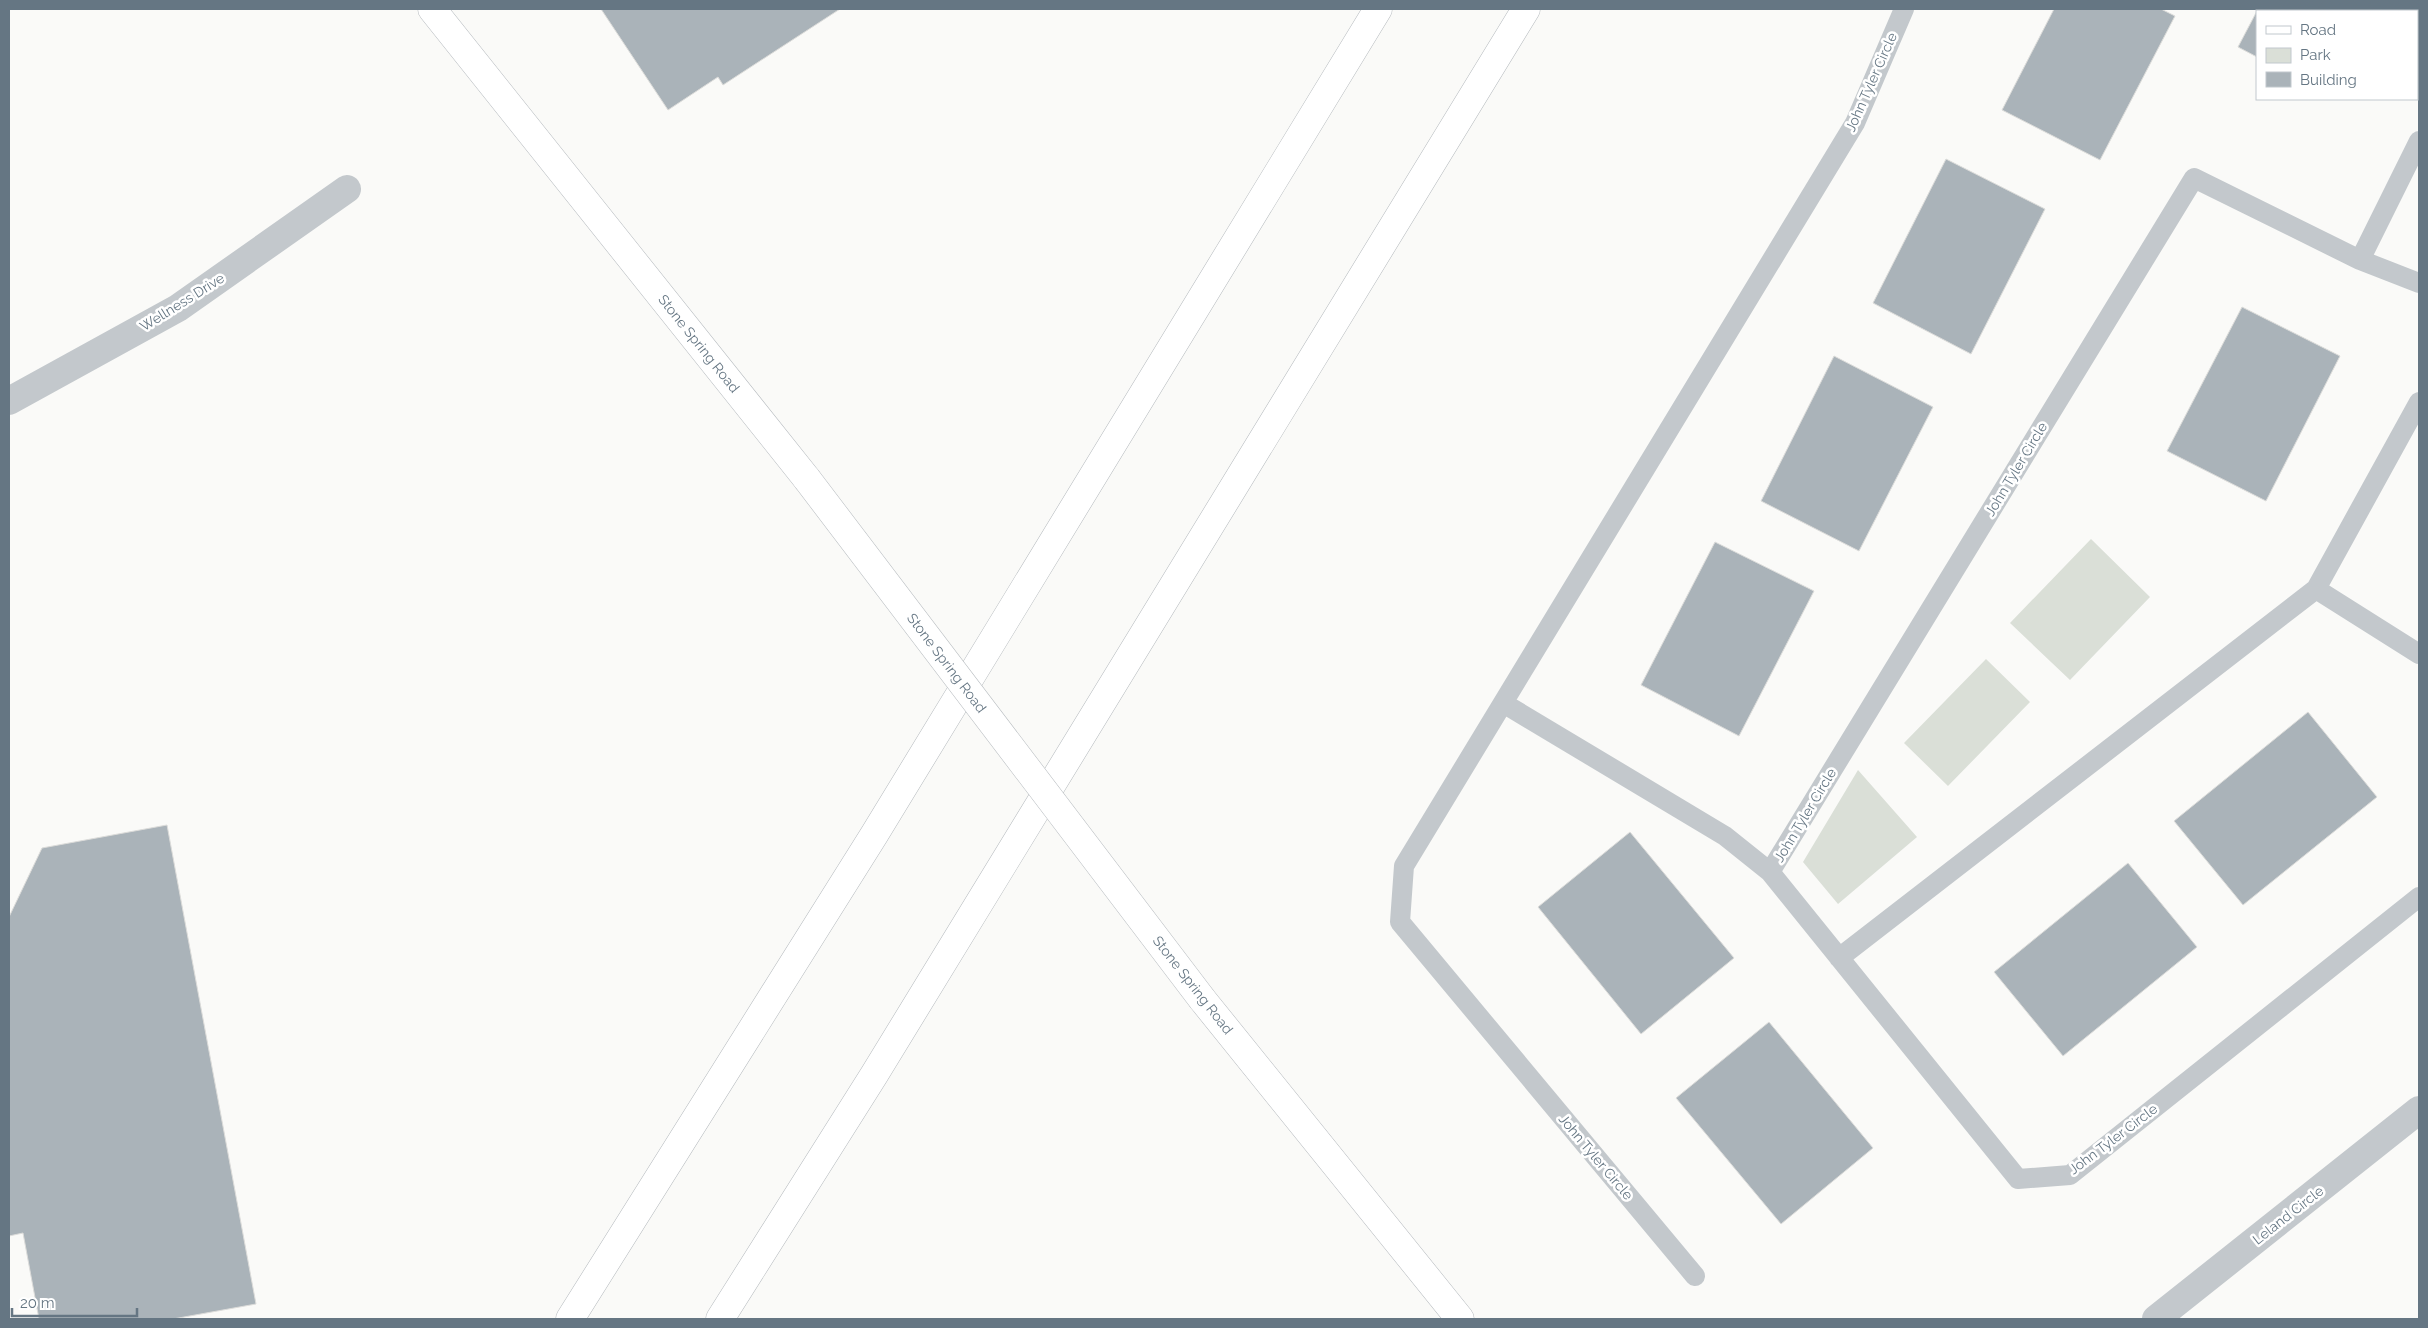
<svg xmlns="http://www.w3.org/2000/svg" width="2428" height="1328" font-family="Raleway,sans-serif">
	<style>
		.green { fill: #dadfd7 }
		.building { fill: #aab3b9; stroke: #dcdcda }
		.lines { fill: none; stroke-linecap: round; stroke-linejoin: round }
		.primary-casing { stroke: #b5babe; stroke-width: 29 }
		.highway-casing { stroke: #b4b9bd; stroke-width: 29 }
		.lane { stroke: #c3c8cc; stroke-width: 20 }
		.street { stroke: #c3c8cc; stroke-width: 28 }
		.primary { stroke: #fff; stroke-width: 28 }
		.highway { stroke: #fff; stroke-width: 28 }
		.primary-bridge-casing { stroke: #b5babe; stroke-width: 29; stroke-linecap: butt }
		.primary-bridge { stroke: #fff; stroke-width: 28 }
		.labels { text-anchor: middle; stroke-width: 5; stroke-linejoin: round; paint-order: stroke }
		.street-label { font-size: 14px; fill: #657683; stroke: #fff }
	</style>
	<rect width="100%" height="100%" fill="#fafaf8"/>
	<path class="green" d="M2091,539L2150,597L2070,680L2010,623Z
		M1986,659L2030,702L1948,786L1904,743Z
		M1858,770L1917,837L1838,904L1803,862Z"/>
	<path class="building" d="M601,9H840L723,85L718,77L668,110Z
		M2054,9H2161L2175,16L2100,160L2002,110Z
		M2258,9H2382L2381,11H2257V57L2238,47Z
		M1946,159L2045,209L1971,354L1873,303Z
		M2242,307L2340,356L2266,501L2167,451Z
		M1834,356L1933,407L1859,551L1761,501Z
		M1715,542L1814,591L1739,736L1641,685Z
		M2308,712L2377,797L2243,905L2174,821Z
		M167,825L256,1304L173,1319H39L23,1233L9,1236V917L42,848Z
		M1630,832L1734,958L1641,1034L1538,907Z
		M2128,863L2197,947L2063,1056L1994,972Z
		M1769,1022L1873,1148L1781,1224L1676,1098Z"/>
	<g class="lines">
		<g class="primary-casing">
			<g id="primary">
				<path id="s1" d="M432,9L807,479"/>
				<path d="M1202,999L1460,1319"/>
			</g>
		</g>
		<g class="highway-casing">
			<path id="highway" d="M570,1319L874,835L1378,9
				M720,1319L874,1075L1526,9"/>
		</g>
		<path class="lane" d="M2360,260L2419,141
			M2419,283L2360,260L2194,178L1770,872L2018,1179L2070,1175L2419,897
			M2316,589L2419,654
			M1503,703L1725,836L1770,872
			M1839,958L2316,589L2419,402
			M1695,1276L1400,922L1404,866L1855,123L1904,9"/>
		<path class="street" d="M9,401L178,308L347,189
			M2156,1319L2419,1110"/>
		<use href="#primary" class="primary"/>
		<use href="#highway" class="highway"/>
		<g class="primary-bridge-casing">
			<g id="primary-bridge">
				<path id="s2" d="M807,479L1202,999"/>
			</g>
		</g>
		<use href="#primary-bridge" class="primary-bridge"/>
	</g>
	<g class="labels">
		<g class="street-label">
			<text transform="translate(1871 82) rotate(-66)" y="5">John Tyler Circle</text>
			<text transform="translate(182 302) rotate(-32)" y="5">Wellness Drive</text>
			<text dy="5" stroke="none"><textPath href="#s1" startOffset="428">Stone Spring Road</textPath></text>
			<text transform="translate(2016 469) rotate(-59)" y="5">John Tyler Circle</text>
			<text dy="5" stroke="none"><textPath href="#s2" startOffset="231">Stone Spring Road</textPath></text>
			<text transform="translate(1805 815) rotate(-59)" y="5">John Tyler Circle</text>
			<text transform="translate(1193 985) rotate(52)" y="5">Stone Spring Road</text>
			<text transform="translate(2113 1139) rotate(-37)" y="5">John Tyler Circle</text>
			<text transform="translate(1596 1157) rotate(50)" y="5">John Tyler Circle</text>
			<text transform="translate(2288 1215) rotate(-38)" y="5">Leland Circle</text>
		</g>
	</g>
	<rect width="2428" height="1328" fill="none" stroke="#657683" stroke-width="20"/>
	<rect x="2256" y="10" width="162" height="90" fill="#ffffff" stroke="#c1c8cd"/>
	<rect x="2266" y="26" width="25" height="8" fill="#ffffff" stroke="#c1c8cd"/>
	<text x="2300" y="35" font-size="15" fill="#657683">Road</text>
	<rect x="2266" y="48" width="25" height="15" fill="#dadfd7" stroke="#c1c8cd"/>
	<text x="2300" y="60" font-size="15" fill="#657683">Park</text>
	<rect x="2266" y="72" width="25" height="15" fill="#aab3b9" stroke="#c1c8cd"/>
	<text x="2300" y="85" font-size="15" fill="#657683">Building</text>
	<path d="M12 1308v8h125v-8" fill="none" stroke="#657683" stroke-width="2.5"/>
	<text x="20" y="1308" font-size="15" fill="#657683" stroke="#ffffff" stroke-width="4" paint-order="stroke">20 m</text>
</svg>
